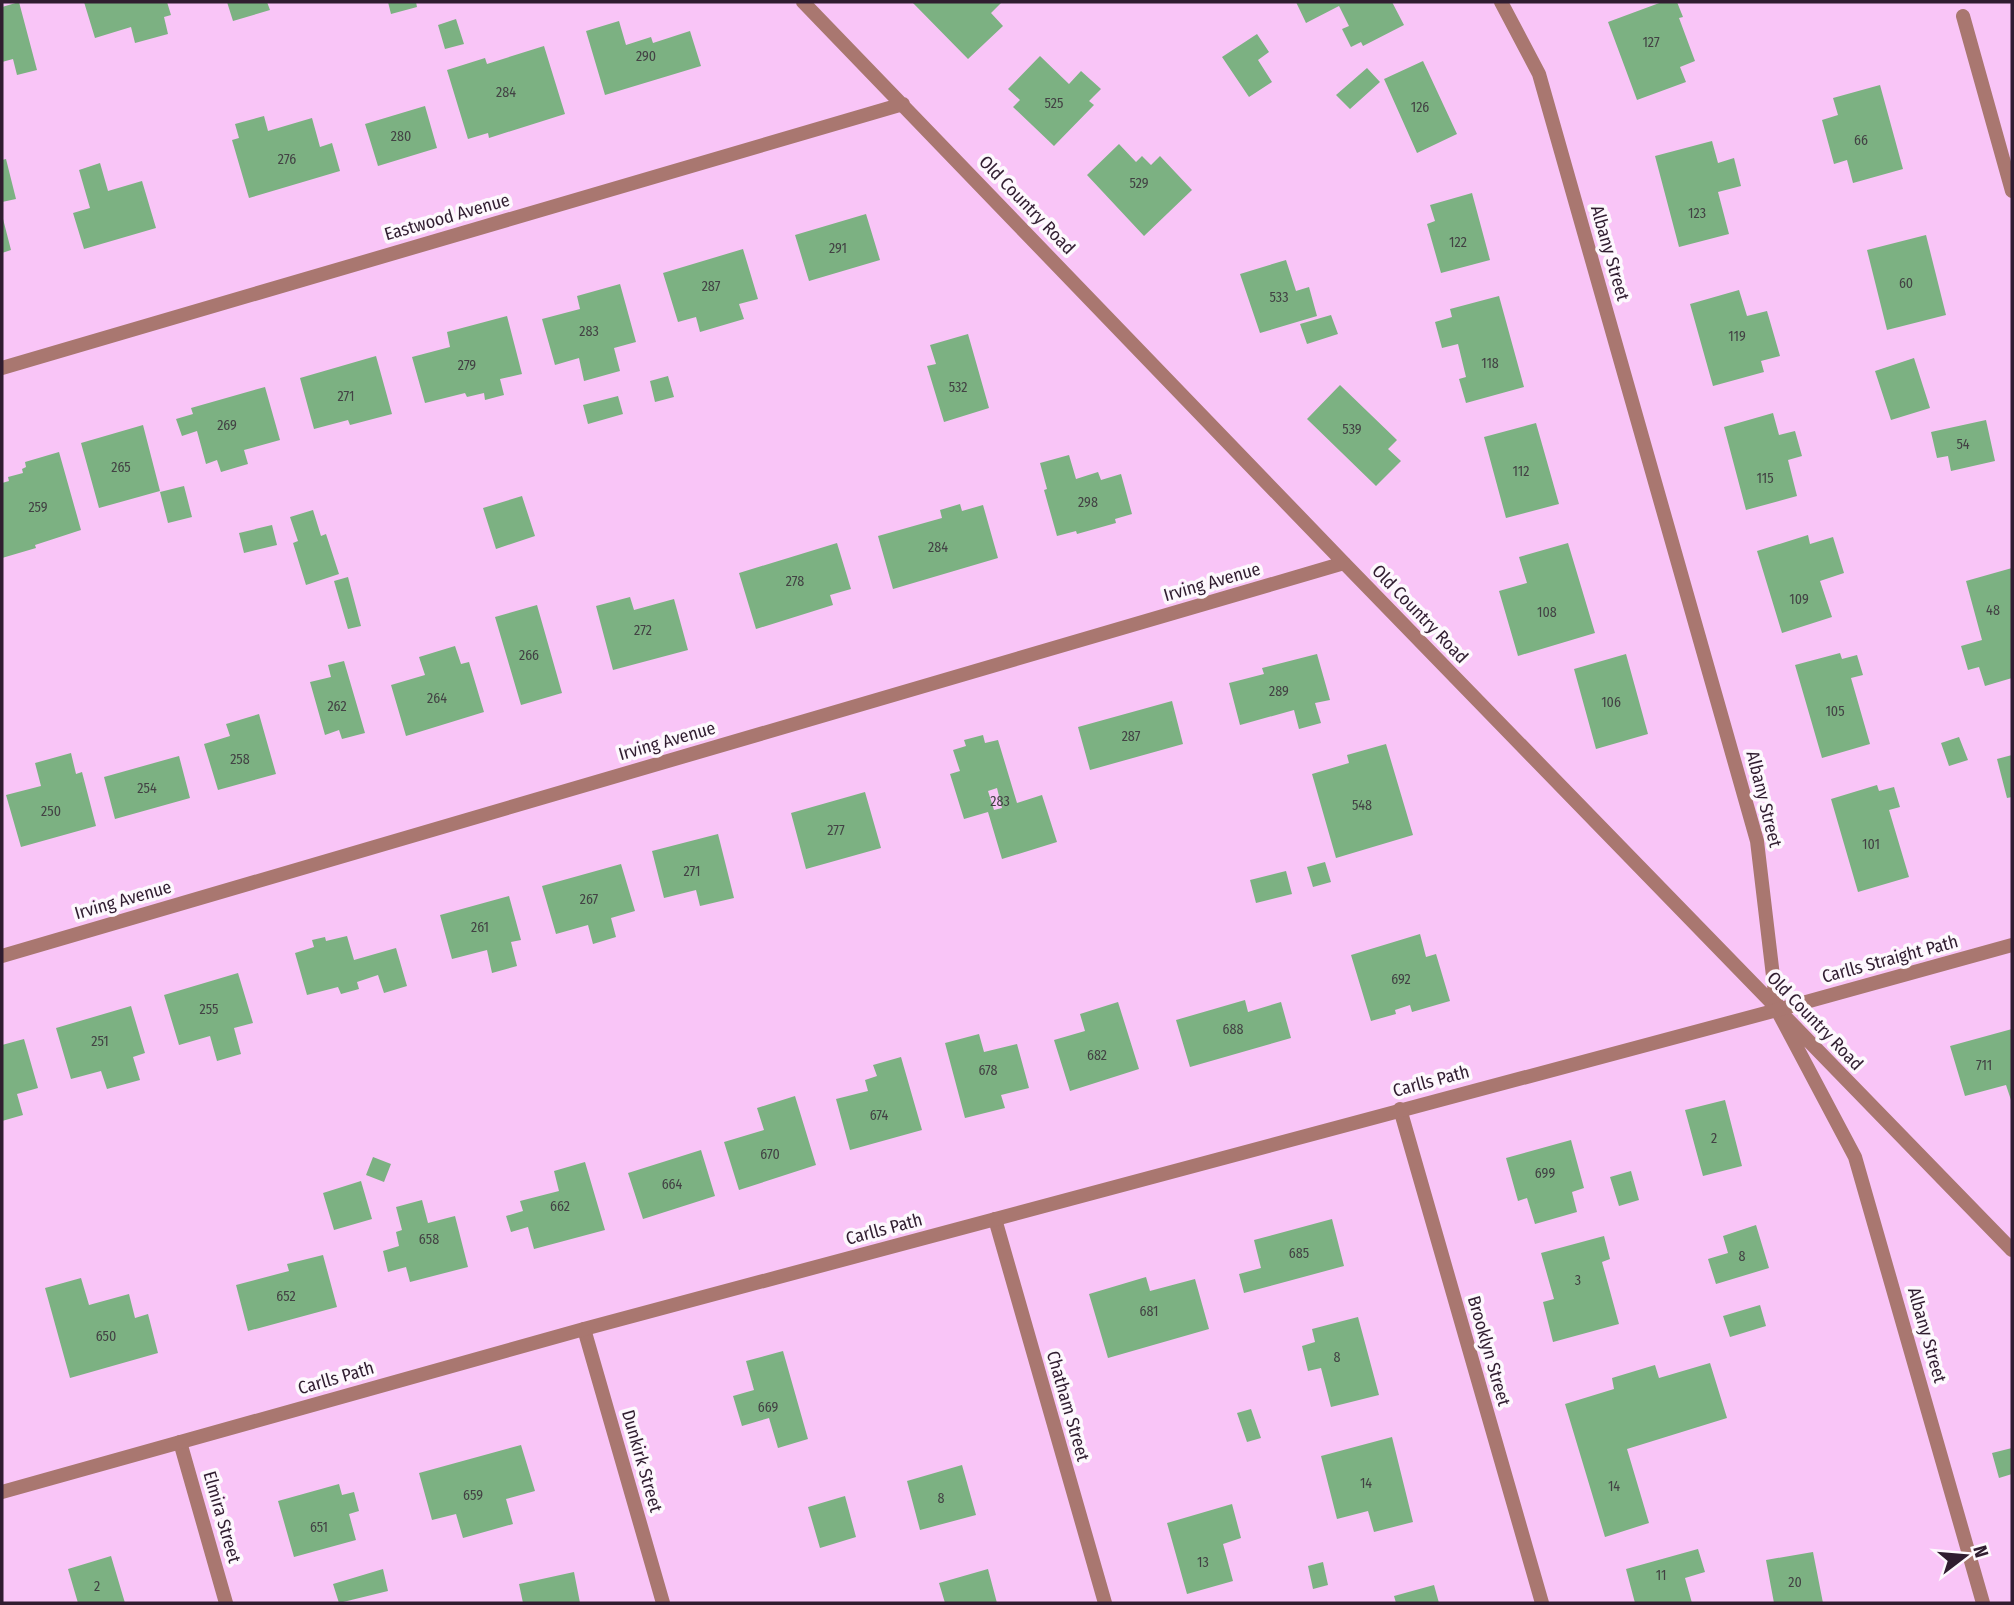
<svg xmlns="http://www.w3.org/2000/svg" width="2014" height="1605" font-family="'Fira Sans Condensed',sans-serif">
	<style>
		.building { fill: #7cb182; fill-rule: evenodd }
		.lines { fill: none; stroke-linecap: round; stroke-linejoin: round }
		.minor { stroke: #a97770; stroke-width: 14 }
		.tertiary { stroke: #a97770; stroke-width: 14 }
		.labels { text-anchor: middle; stroke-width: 7; stroke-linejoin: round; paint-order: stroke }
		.number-label { font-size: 14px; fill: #434244 }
		.street-label { font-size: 18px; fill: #301d30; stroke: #fdf8fd }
	</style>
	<rect width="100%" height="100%" fill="#f9c5f7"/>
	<path class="building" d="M19,2L37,70L17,75L13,59L2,62V7Z
		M84,2H167L171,15L164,17L168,34L135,43L131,27L95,38Z
		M227,2H267L270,10L233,21Z
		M388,2H416L417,7L391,14Z
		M912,2H1002L991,13L1003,26L968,59Z
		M1296,2H1392L1404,25L1363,46L1361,42L1351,47L1342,29L1349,26L1339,6L1306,23Z
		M1662,2H1677L1683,17L1679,18L1695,61L1680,67L1686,82L1637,100L1608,22Z
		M456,19L464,44L445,49L438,25Z
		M619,21L626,45L651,37L653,43L690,31L701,66L605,95L586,31Z
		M1257,34L1269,52L1258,60L1272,82L1249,97L1222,57Z
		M544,46L565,114L489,138L488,133L468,139L447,70L485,58L487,64Z
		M1040,56L1069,84L1081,71L1101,89L1089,101L1094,105L1054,146L1013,107L1020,100L1008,89Z
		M1423,61L1457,134L1417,153L1384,79Z
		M1367,68L1380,82L1350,109L1336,95Z
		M1880,85L1903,169L1853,183L1847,160L1834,164L1822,120L1838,115L1833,98Z
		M425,106L437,148L378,166L365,124Z
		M264,116L268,131L312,118L320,147L332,143L340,171L249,198L232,140L239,138L235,124Z
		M1712,141L1718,163L1734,158L1741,186L1718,192L1729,234L1679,247L1655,156Z
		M1119,144L1136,162L1142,156L1151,165L1160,156L1192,190L1144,236L1087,175Z
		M6,159L16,199L2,202V160Z
		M100,163L108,191L142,181L156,228L84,249L73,213L90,208L79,170Z
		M1472,193L1490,260L1441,273L1427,224L1435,221L1430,205Z
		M866,214L880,260L809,281L795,235Z
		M2,215L11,250L2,253Z
		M1926,235L1946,315L1887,330L1867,250Z
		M743,249L758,299L739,304L744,319L700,332L696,317L678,322L663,273Z
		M1286,260L1296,291L1309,287L1317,316L1260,333L1240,274Z
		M620,284L636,342L614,348L620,371L584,381L579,358L555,365L542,319L580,309L577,296Z
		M1739,290L1747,316L1767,311L1780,356L1761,361L1764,372L1713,386L1690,304Z
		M1499,296L1524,387L1466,403L1459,379L1466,377L1458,344L1442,348L1435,322L1452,317L1450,309Z
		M1331,315L1338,334L1307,344L1300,324Z
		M507,316L522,374L500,379L504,395L485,400L484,393L467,397L465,393L425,403L412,357L450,347L447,332Z
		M968,334L989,408L944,422L927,366L936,364L930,345Z
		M376,356L392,414L350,425L348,420L314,429L300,378Z
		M1914,358L1930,408L1891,420L1875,371Z
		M668,376L674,397L655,402L650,381Z
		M1340,385L1397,440L1388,449L1401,461L1376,486L1307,419Z
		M265,387L280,440L244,450L248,464L221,472L217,460L206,464L197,431L182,436L176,419L193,414L191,408Z
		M618,396L623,414L588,424L583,405Z
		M1773,413L1779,435L1795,431L1802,456L1788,460L1797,496L1746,510L1724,427Z
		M1986,420L1995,461L1951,471L1948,456L1937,458L1931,432Z
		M1536,423L1559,504L1506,518L1484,437Z
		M143,425L160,491L99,508L81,443Z
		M59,452L81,530L35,545L36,548L2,558V483L9,481L8,477L23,473L22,469L26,467L25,462Z
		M1069,455L1076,479L1098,472L1101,480L1121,474L1132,514L1115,519L1116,523L1077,534L1076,531L1057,536L1044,490L1047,489L1040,463Z
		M184,486L192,517L168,523L160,492Z
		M522,496L535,536L496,549L483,508Z
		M960,504L962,511L983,505L998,558L893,589L878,536L942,518L940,510Z
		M313,510L321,536L326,534L339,574L306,585L293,543L298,541L290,517Z
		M272,525L277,545L244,553L239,533Z
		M1808,535L1810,544L1833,537L1844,573L1820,581L1832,617L1782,633L1757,551Z
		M837,543L851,589L830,595L833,605L756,629L739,573Z
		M1568,543L1595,633L1518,656L1499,591L1527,583L1519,557Z
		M2012,568V678L1985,686L1979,667L1968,670L1961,646L1982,640L1966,581Z
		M348,577L361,626L348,629L334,581Z
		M630,597L634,610L674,599L688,650L613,670L596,606Z
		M537,605L562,693L521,705L495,617Z
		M455,646L461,664L469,662L484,712L406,736L391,685L425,675L419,657Z
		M1840,653L1842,659L1857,655L1863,675L1851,678L1870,744L1822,758L1795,665Z
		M1317,654L1330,700L1315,703L1321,723L1299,729L1294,710L1240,725L1229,683L1264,674L1262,668Z
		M1626,654L1648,734L1596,749L1574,669Z
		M344,661L365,733L342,739L339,730L325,735L310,682L331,677L328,665Z
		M1172,701L1183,744L1090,770L1078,727Z
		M259,714L276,774L218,790L204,744L230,736L226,724Z
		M983,735L985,743L998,740L1017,803L1042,795L1057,842L1002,859L988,812L964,819L950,774L960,771L953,750L966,746L964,740ZM997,788L1002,808L994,810L988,791Z
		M1959,737L1968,760L1949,766L1941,743Z
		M1386,744L1413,835L1336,858L1312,774L1349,763L1347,755Z
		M71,753L76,774L82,772L96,826L21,847L6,795L41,786L35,763Z
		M2012,755V797L2007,798L1997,759Z
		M179,756L190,798L115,819L104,777Z
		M1877,785L1879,791L1894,787L1900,807L1889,810L1909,877L1858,892L1831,799Z
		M865,792L881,848L806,869L791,813Z
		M718,834L734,898L700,906L696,890L664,898L652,851Z
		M1325,862L1331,882L1313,887L1307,867Z
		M621,864L635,911L611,918L616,937L593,944L588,925L556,934L542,886Z
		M1286,871L1292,894L1256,903L1250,880Z
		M509,896L521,940L511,942L517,966L492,973L487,950L452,959L440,915Z
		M1420,934L1426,957L1436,954L1450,1001L1412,1012L1410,1005L1395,1010L1396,1014L1371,1021L1351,955Z
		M347,936L354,960L396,948L407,986L384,993L378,975L357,982L359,989L341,994L338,987L307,995L295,953L314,947L312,940L325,937L326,941Z
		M238,973L253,1023L234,1028L241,1054L217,1061L210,1036L179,1045L164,995Z
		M1245,1000L1248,1012L1281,1002L1291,1038L1190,1067L1176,1020Z
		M1118,1002L1139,1069L1070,1091L1054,1040L1085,1031L1080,1014Z
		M131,1006L145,1053L133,1057L140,1080L107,1089L101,1071L71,1079L56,1028Z
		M2012,1029V1103L2006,1085L1965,1096L1950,1046Z
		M979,1034L984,1052L1017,1044L1029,1088L1001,1095L1005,1108L965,1118L945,1043Z
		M24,1039L38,1088L17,1094L23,1115L2,1121V1045Z
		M901,1057L922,1130L850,1150L836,1099L868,1091L865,1080L877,1076L873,1065Z
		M795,1096L816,1165L739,1190L724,1142L764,1130L757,1108Z
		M1725,1100L1742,1166L1703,1176L1685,1110Z
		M1571,1140L1584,1188L1572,1192L1577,1212L1535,1224L1527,1198L1518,1201L1506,1158Z
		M701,1150L715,1196L643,1219L628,1173Z
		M373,1157L391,1164L384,1182L366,1175Z
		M585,1162L605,1230L534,1249L528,1227L511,1232L506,1216L523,1211L520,1201L559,1191L554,1171Z
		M1631,1171L1639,1200L1619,1206L1610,1177Z
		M361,1181L372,1219L334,1230L323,1193Z
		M422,1200L428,1223L455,1216L468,1267L410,1282L406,1267L388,1272L383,1251L399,1246L396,1232L402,1230L396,1207Z
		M1332,1219L1344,1266L1244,1293L1239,1274L1261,1268L1254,1240Z
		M1756,1225L1769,1268L1716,1284L1708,1259L1728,1253L1723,1236Z
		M1604,1236L1610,1259L1602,1262L1619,1324L1553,1342L1543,1302L1554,1299L1541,1253Z
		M323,1255L337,1307L248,1331L236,1285L289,1271L287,1264Z
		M1146,1277L1150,1291L1195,1279L1209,1329L1108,1358L1089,1294Z
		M81,1278L89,1305L129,1294L135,1318L148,1314L158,1353L70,1378L45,1288Z
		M1760,1305L1766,1326L1730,1337L1723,1316Z
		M1358,1317L1379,1395L1331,1407L1321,1368L1308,1371L1302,1346L1315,1342L1312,1329Z
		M783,1351L808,1439L778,1448L769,1418L742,1426L733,1396L754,1390L746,1361Z
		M1710,1363L1727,1418L1627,1449L1649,1523L1605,1537L1565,1404L1614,1389L1612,1378L1655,1365L1659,1378Z
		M1251,1409L1261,1438L1247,1442L1237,1413Z
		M1392,1437L1413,1522L1374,1532L1368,1511L1337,1519L1321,1456Z
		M521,1445L535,1491L506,1499L513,1524L463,1538L456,1514L432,1520L419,1473Z
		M2012,1448V1474L1999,1478L1992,1453Z
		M962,1465L976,1515L920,1530L907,1481Z
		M339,1484L342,1495L354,1492L359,1511L349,1514L356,1540L294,1557L278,1501Z
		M845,1496L856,1537L820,1548L808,1507Z
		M1232,1504L1241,1538L1223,1544L1233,1581L1187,1594L1167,1523Z
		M1698,1549L1705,1572L1685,1578L1692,1603H1635L1626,1569Z
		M1813,1552L1823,1603H1774L1766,1560Z
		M111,1556L125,1603H78L68,1569Z
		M1323,1562L1328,1585L1313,1589L1308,1566Z
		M383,1569L388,1591L339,1603L333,1584Z
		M988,1569L997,1603H945L939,1583Z
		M574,1572L580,1603H523L519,1584Z
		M1434,1585L1439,1603H1396L1394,1596Z"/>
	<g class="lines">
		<path class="minor" d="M803,2L1344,563L2012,1250
			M1501,2L1539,74L1757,841L1777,1010L1855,1157L1983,1603
			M1963,16L2012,191
			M2,368L903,104
			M2,956L1344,563
			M1400,1109L1542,1603
			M995,1219L1105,1603
			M584,1329L663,1603
			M180,1442L226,1603"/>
		<path class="tertiary" d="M2,1492L584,1329L1777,1010L2012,945"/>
	</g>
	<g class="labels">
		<g class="number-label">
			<text x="1651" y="47">127</text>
			<text x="646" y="61">290</text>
			<text x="506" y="97">284</text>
			<text x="1054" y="108">525</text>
			<text x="1420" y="112">126</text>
			<text x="401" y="141">280</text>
			<text x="1861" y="145">66</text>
			<text x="287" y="164">276</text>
			<text x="1139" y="188">529</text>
			<text x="1697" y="218">123</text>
			<text x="1458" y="247">122</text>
			<text x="838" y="253">291</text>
			<text x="1906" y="288">60</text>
			<text x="711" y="291">287</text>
			<text x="1279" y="302">533</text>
			<text x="589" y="336">283</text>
			<text x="1737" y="341">119</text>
			<text x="1490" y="368">118</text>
			<text x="467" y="370">279</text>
			<text x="958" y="392">532</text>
			<text x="346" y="401">271</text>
			<text x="227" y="430">269</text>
			<text x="1352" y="434">539</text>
			<text x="1963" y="449">54</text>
			<text x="121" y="472">265</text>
			<text x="1521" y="476">112</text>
			<text x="1765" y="483">115</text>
			<text x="1088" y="507">298</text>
			<text x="38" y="512">259</text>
			<text x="938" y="552">284</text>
			<text x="795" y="586">278</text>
			<text x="1799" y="604">109</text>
			<text x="1993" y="615">48</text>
			<text x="1547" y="617">108</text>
			<text x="643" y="635">272</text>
			<text x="529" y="660">266</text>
			<text x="1279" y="696">289</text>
			<text x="437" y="703">264</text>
			<text x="1611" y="707">106</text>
			<text x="337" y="711">262</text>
			<text x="1835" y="716">105</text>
			<text x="1131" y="741">287</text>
			<text x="240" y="764">258</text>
			<text x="147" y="793">254</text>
			<text x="1000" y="806">283</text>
			<text x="1362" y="810">548</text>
			<text x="51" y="816">250</text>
			<text x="836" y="835">277</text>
			<text x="1871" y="849">101</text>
			<text x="692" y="876">271</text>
			<text x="589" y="904">267</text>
			<text x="480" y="932">261</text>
			<text x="1401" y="984">692</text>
			<text x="209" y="1014">255</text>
			<text x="1233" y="1034">688</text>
			<text x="100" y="1046">251</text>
			<text x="1097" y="1060">682</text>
			<text x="1984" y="1070">711</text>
			<text x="988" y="1075">678</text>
			<text x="879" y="1120">674</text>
			<text x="1714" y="1143">2</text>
			<text x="770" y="1159">670</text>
			<text x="1545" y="1178">699</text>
			<text x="672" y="1189">664</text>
			<text x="560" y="1211">662</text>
			<text x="429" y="1244">658</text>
			<text x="1299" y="1258">685</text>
			<text x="1742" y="1261">8</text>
			<text x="1578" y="1285">3</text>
			<text x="286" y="1301">652</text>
			<text x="1149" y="1316">681</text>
			<text x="106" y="1341">650</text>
			<text x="1337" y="1362">8</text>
			<text x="768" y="1412">669</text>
			<text x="1366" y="1488">14</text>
			<text x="1614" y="1491">14</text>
			<text x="473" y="1500">659</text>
			<text x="941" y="1503">8</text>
			<text x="319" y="1532">651</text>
			<text x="1203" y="1567">13</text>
			<text x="1661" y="1580">11</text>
			<text x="1795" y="1587">20</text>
			<text x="97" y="1591">2</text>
		</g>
		<g class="street-label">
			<text transform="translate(1027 205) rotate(46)" y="6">Old Country Road</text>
			<text transform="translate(447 217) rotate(-16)" y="6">Eastwood Avenue</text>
			<text transform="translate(1610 253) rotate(74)" y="6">Albany Street</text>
			<text transform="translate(1212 582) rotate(-16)" y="6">Irving Avenue</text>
			<text transform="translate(1420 614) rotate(46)" y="6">Old Country Road</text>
			<text transform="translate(667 741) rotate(-16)" y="6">Irving Avenue</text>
			<text transform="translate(1764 799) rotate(76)" y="6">Albany Street</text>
			<text transform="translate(123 900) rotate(-16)" y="6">Irving Avenue</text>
			<text transform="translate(1890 959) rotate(-15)" y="6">Carlls Straight Path</text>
			<text transform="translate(1815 1021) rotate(46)" y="6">Old Country Road</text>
			<text transform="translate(1431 1081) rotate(-15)" y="6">Carlls Path</text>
			<text transform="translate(884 1229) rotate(-15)" y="6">Carlls Path</text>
			<text transform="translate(1927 1335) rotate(74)" y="6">Albany Street</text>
			<text transform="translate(1489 1351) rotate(74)" y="6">Brooklyn Street</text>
			<text transform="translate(336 1378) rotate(-16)" y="6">Carlls Path</text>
			<text transform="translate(1068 1406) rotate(74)" y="6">Chatham Street</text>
			<text transform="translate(642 1461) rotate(74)" y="6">Dunkirk Street</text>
			<text transform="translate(222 1517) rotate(74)" y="6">Elmira Street</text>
		</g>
	</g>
	<rect width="2014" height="1605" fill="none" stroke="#301d30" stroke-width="7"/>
	<g transform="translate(1965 1556) rotate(74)" stroke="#fdf8fd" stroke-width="5" paint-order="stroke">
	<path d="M0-5L12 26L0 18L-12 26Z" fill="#301d30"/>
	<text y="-10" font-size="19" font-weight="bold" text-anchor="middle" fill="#301d30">N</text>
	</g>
</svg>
